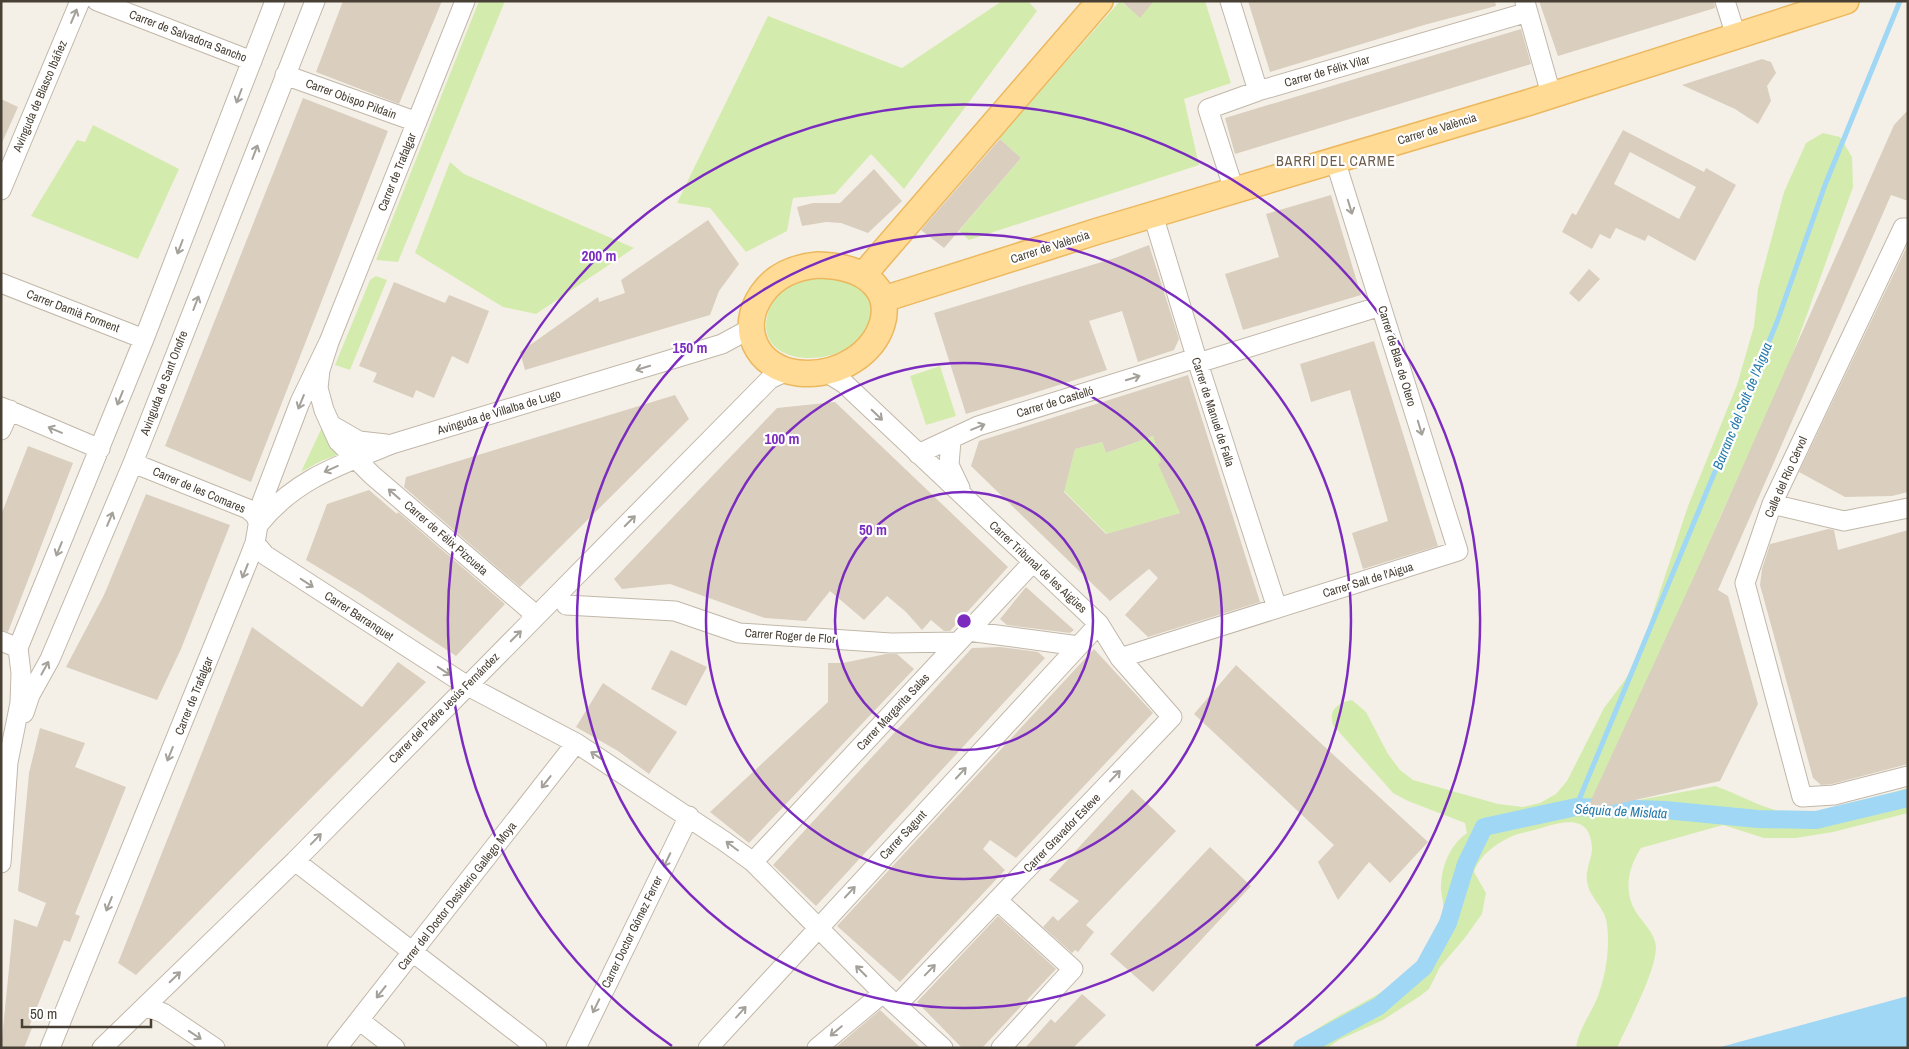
<svg xmlns="http://www.w3.org/2000/svg" width="1909" height="1049" font-family="'Archivo Narrow',sans-serif">
	<style>
		.green { fill: #d3ecad }
		.water { fill: #9fd7f5 }
		.lines { fill: none; stroke-linecap: round; stroke-linejoin: round }
		.stream { stroke: #9fd7f5; stroke-width: 5 }
		.canal { stroke: #9fd7f5; stroke-width: 18 }
		.building { fill: #dacebe; fill-rule: evenodd }
		.minor-casing { stroke: #c1b7a9; stroke-width: 21 }
		.major-casing { stroke: #ecb85e; stroke-width: 28 }
		.minor { stroke: #fff; stroke-width: 19 }
		.major { stroke: #ffdb96; stroke-width: 25 }
		.oneway { stroke: #a4a09a }
		.ring { fill: none; stroke: #7b2cbf; stroke-width: 2.5 }
		.labels { text-anchor: middle; stroke-width: 4.5; stroke-linejoin: round; paint-order: stroke }
		.street-label { font-size: 12px; fill: #484035; stroke: #fff }
		.neighbourhood-label { font-size: 14px; letter-spacing: 1px; fill: #6c5d4c; stroke: #fff }
		.water-label { font-size: 14px; font-style: italic; fill: #257aab; stroke: #fff }
		.centre { fill: #7b2cbf; stroke: #fff; stroke-width: 2.5 }
		.ring-label { font-size: 15px; text-anchor: middle; font-weight: bold; fill: #7b2cbf; stroke: #fff; stroke-width: 4.5; stroke-linejoin: round; paint-order: stroke }
	</style>
	<rect width="100%" height="100%" fill="#f5f0e7"/>
	<path class="green" d="M479,1H505L398,262L376,260Z
		M1002,1H1028L1037,11L904,189L871,154L835,194L793,198L787,231L746,252L710,208L677,203L768,16L902,68Z
		M1120,1L1140,17L1154,1H1205L1231,83L1184,99L1199,165L969,240L959,231L1021,158L999,138Z
		M93,125L179,169L138,259L31,216L77,140L85,142Z
		M1823,133L1840,137L1852,157L1853,187L1787,370L1721,515L1595,808L1715,786C1737,793 1757,806 1779,811C1821,821 1868,799 1908,788V813L1833,832L1796,838H1764L1723,825L1641,848C1628,868 1623,891 1636,912C1643,923 1656,934 1656,948C1655,974 1628,1023 1617,1048H1576C1579,1028 1591,1014 1598,996C1606,974 1610,948 1607,925C1606,908 1589,898 1587,881C1585,870 1592,859 1592,848C1590,805 1548,828 1526,832C1505,836 1480,853 1474,872L1486,893L1482,914L1464,939L1440,967L1429,989L1420,996L1383,1020L1339,1040L1327,1048H1293C1332,1010 1392,999 1425,954C1433,943 1441,922 1443,908C1444,902 1441,895 1441,889C1441,867 1449,846 1467,833L1465,823L1408,801L1393,793L1333,725C1328,709 1338,703 1352,700L1366,712L1388,754L1400,770L1413,780L1498,804L1523,807L1540,803L1556,794L1567,781L1604,708L1625,680L1639,655L1688,506L1737,385L1754,326L1758,289L1784,192L1806,143Z
		M450,162L464,174L634,248L536,314L503,307L415,253Z
		M828,275L862,286C865,292 871,300 872,306C877,370 749,378 768,313C776,285 803,280 828,275Z
		M376,276L387,280L350,370L335,365L370,280Z
		M940,366L956,416L926,425L910,376Z
		M325,421L340,454L321,461L301,472Z
		M1153,436L1180,513L1107,534L1055,482L1066,483L1075,449L1102,442L1106,453Z"/>
	<path class="water" d="M1908,996V1048H1717Z"/>
	<g class="lines">
		<path class="stream" d="M1576,807L1777,322L1825,185L1900,1"/>
		<path class="canal" d="M1302,1048L1379,1006L1424,967L1448,923L1466,864L1484,827L1576,807L1665,810L1758,819L1816,820L1908,798"/>
	</g>
	<path class="building" d="M343,1H442L399,104L316,72Z
		M1121,1H1154L1140,18Z
		M1248,1H1495L1496,6L1424,25L1270,72Z
		M1539,1H1714L1715,8L1558,56Z
		M1521,29L1531,64L1235,154L1225,118Z
		M1762,59L1771,62L1776,73L1767,86L1771,101L1758,124L1735,109L1682,85Z
		M303,98L388,131L251,482L165,446Z
		M1,99L18,107L1,145Z
		M1908,110V201L1891,195L1718,590L1728,596L1758,704L1720,781L1586,811L1692,581L1894,125Z
		M1623,130L1704,172L1706,168L1736,185L1695,261L1648,235L1645,241L1616,228L1610,239L1600,234L1592,249L1562,232L1572,213L1576,215ZM1630,152L1696,187L1679,219L1614,184Z
		M1000,139L1021,158L944,248L921,230Z
		M874,169L902,201L868,233L841,223L826,222L802,226L797,207L813,203H840Z
		M1331,195L1361,295L1243,330L1225,274L1279,257L1266,214Z
		M708,220L739,264L719,291L710,315L525,370L520,352L598,297L599,302L625,293L621,280Z
		M1908,244V492L1892,496L1845,497L1799,472Z
		M1149,245L1179,339L1174,350L1138,362L1122,311L1089,321L1107,370L966,414L934,313L1115,258Z
		M1589,269L1600,279L1579,302L1569,293Z
		M394,282L445,303L449,295L489,311L468,364L452,356L434,398L416,390L413,398L373,382L377,373L359,366Z
		M1374,341L1438,546L1363,569L1352,533L1388,521L1350,390L1311,402L1300,364Z
		M1188,375L1260,602L1148,637L1125,615L1158,578L1149,569L1110,601L971,466L979,441ZM1153,436L1161,462L1158,464L1180,513L1106,534L1064,492L1075,449L1102,442L1106,453Z
		M675,395L689,419L520,587L404,487L406,477Z
		M835,402L1008,567L950,631H944L931,620L922,630L906,612L887,596L864,620L830,591L806,621L765,618L670,584L622,589L614,579L777,408Z
		M28,446L73,463L8,632L1,630V515Z
		M369,490L397,514L398,512L505,604L456,656L359,592L306,560L327,504Z
		M146,494L230,525L181,649L157,700L66,667L104,595Z
		M1828,529L1834,530L1838,550L1908,530V764L1832,784L1821,785L1813,778L1760,585L1762,569L1770,544Z
		M1026,587L1074,630L1070,633L1007,625L1000,619Z
		M252,627L362,707L398,662L426,682L136,975L118,963Z
		M1000,647L1038,652L1045,658L816,906L773,865L972,648Z
		M1094,649L1153,713L1016,858L990,840L983,849L1005,870L900,982L837,926Z
		M671,650L707,667L686,706L651,689Z
		M886,654H897L914,669L749,843L710,812L828,702V663H843Z
		M1236,665L1428,842L1390,883L1369,862L1338,900L1318,862L1334,845L1194,714Z
		M603,683L677,732L649,774L618,751L576,727Z
		M40,728L85,743L75,767L126,787L75,914L80,916L70,942L64,940L29,1027L32,1028L24,1048H1L14,919L37,927L46,903L18,891L29,773Z
		M1132,789L1176,831L1086,925L1094,932L1078,952L1075,950L1072,953L1043,927L1053,916L1058,921L1079,901L1049,880Z
		M1210,847L1251,886L1153,992L1110,954Z
		M998,916L1056,969L982,1048H962L917,1002Z
		M1082,994L1106,1015L1073,1048H1025L1051,1019L1055,1023Z
		M880,1010L921,1048H835Z"/>
	<g class="lines">
		<g class="minor-casing">
			<path id="minor" d="M97,1L252,61
				M465,1L329,342L320,370L318,388L324,410L338,441L372,475L530,610L532,620
				M1230,1L1258,91
				M1725,1L1736,36
				M1525,2L1551,94
				M285,75L417,122
				M1,190L80,1
				M1234,190L1208,109L1258,91L1528,12
				M1153,215L1198,363L1277,608
				M1908,228H1903L1772,504L1745,583L1802,797L1834,795L1908,776
				M1,283L144,339
				M1198,363L1381,306
				M826,372L845,384L1099,624L1120,658L1172,717L897,1005
				M1,407L100,449
				M333,426L359,441L386,444
				M1,430L10,410
				M951,440L949,465L960,488
				M918,454L978,426L1196,358
				M133,463L248,509L255,515L259,524
				M1772,504L1844,521L1908,508
				M259,524C295,479 340,465 392,444L722,344L746,331L752,324
				M255,543L265,555L466,685L576,743L724,841L753,862L883,993L943,1048
				M566,605L675,611L739,633L891,643L958,642
				M968,631L1079,646
				M1,641L18,648
				M1120,658L1458,551L1335,160
				M24,713L30,695L50,659L133,463L315,1
				M295,861L537,1048
				M753,862L1033,562
				M1,863L8,762L20,703L21,673L18,648L144,339L275,1
				M997,900L1073,969L1001,1048
				M145,1006L163,1013L215,1048
				M359,1020L395,1048
				M50,1048L248,561L255,543L262,502L300,402L329,342
				M102,1048L295,861L770,379L787,371
				M337,1048L576,743
				M576,1048L689,816
				M708,1048L1099,624
				M817,1048L883,993"/>
		</g>
		<g class="major-casing">
			<path id="major" d="M818,265C930,268 884,382 798,373C756,368 738,328 762,294C775,275 796,267 818,265Z
				M864,274L1100,1
				M884,299L1098,231L1527,103L1846,1"/>
		</g>
		<use href="#minor" class="minor"/>
		<use href="#major" class="major"/>
	</g>
	<defs><path id="oneway-shaft" d="M-6 0H5M1.5-3L5.5 0L1.5 3" fill="none" stroke-width="1.6" stroke-linecap="round" stroke-linejoin="round" transform="scale(1.25)"/></defs>
	<g class="oneway">
		<use href="#oneway-shaft" transform="translate(74 16) rotate(-67)"/>
		<use href="#oneway-shaft" transform="translate(239 96) rotate(111)"/>
		<use href="#oneway-shaft" transform="translate(255 152) rotate(-69)"/>
		<use href="#oneway-shaft" transform="translate(1350 207) rotate(73)"/>
		<use href="#oneway-shaft" transform="translate(180 247) rotate(111)"/>
		<use href="#oneway-shaft" transform="translate(196 303) rotate(-69)"/>
		<use href="#oneway-shaft" transform="translate(643 368) rotate(163)"/>
		<use href="#oneway-shaft" transform="translate(1133 378) rotate(-17)"/>
		<use href="#oneway-shaft" transform="translate(120 398) rotate(112)"/>
		<use href="#oneway-shaft" transform="translate(301 402) rotate(112)"/>
		<use href="#oneway-shaft" transform="translate(877 415) rotate(44)"/>
		<use href="#oneway-shaft" transform="translate(978 427) rotate(-22)"/>
		<use href="#oneway-shaft" transform="translate(1420 428) rotate(73)"/>
		<use href="#oneway-shaft" transform="translate(55 430) rotate(-157)"/>
		<use href="#oneway-shaft" transform="translate(331 469) rotate(156)"/>
		<use href="#oneway-shaft" transform="translate(394 494) rotate(-139)"/>
		<use href="#oneway-shaft" transform="translate(110 519) rotate(-67)"/>
		<use href="#oneway-shaft" transform="translate(630 521) rotate(-45)"/>
		<use href="#oneway-shaft" transform="translate(59 549) rotate(112)"/>
		<use href="#oneway-shaft" transform="translate(245 571) rotate(112)"/>
		<use href="#oneway-shaft" transform="translate(307 583) rotate(33)"/>
		<use href="#oneway-shaft" transform="translate(516 636) rotate(-45)"/>
		<use href="#oneway-shaft" transform="translate(45 668) rotate(-61)"/>
		<use href="#oneway-shaft" transform="translate(444 671) rotate(33)"/>
		<use href="#oneway-shaft" transform="translate(170 754) rotate(112)"/>
		<use href="#oneway-shaft" transform="translate(597 756) rotate(-147)"/>
		<use href="#oneway-shaft" transform="translate(961 773) rotate(-47)"/>
		<use href="#oneway-shaft" transform="translate(1115 776) rotate(-46)"/>
		<use href="#oneway-shaft" transform="translate(546 782) rotate(128)"/>
		<use href="#oneway-shaft" transform="translate(316 839) rotate(-46)"/>
		<use href="#oneway-shaft" transform="translate(732 846) rotate(-143)"/>
		<use href="#oneway-shaft" transform="translate(667 860) rotate(116)"/>
		<use href="#oneway-shaft" transform="translate(850 892) rotate(-47)"/>
		<use href="#oneway-shaft" transform="translate(109 904) rotate(112)"/>
		<use href="#oneway-shaft" transform="translate(930 970) rotate(-46)"/>
		<use href="#oneway-shaft" transform="translate(861 971) rotate(-135)"/>
		<use href="#oneway-shaft" transform="translate(175 977) rotate(-44)"/>
		<use href="#oneway-shaft" transform="translate(381 992) rotate(128)"/>
		<use href="#oneway-shaft" transform="translate(596 1006) rotate(116)"/>
		<use href="#oneway-shaft" transform="translate(741 1012) rotate(-48)"/>
		<use href="#oneway-shaft" transform="translate(836 1031) rotate(140)"/>
		<use href="#oneway-shaft" transform="translate(195 1035) rotate(34)"/>
	</g>
	<g class="ring">
		<circle cx="964" cy="621" r="129"/>
		<circle cx="964" cy="621" r="258"/>
		<circle cx="964" cy="621" r="387"/>
		<path d="M672 1046A516 516 0 1 1 1256 1046"/>
	</g>
	<g class="labels">
		<g class="street-label">
			<text transform="translate(188 36) rotate(21)" y="4">Carrer de Salvadora Sancho</text>
			<text transform="translate(1327 71) rotate(-16)" y="4">Carrer de Félix Vilar</text>
			<text transform="translate(40 96) rotate(-67)" y="4">Avinguda de Blasco Ibáñez</text>
			<text transform="translate(351 99) rotate(20)" y="4">Carrer Obispo Pildain</text>
			<text transform="translate(1437 129) rotate(-17)" y="4">Carrer de València</text>
			<text transform="translate(397 172) rotate(-68)" y="4">Carrer de Trafalgar</text>
			<text transform="translate(1050 247) rotate(-18)" y="4">Carrer de València</text>
			<text transform="translate(73 311) rotate(21)" y="4">Carrer Damià Forment</text>
			<text transform="translate(1397 356) rotate(73)" y="4">Carrer de Blas de Otero</text>
			<text transform="translate(164 383) rotate(-69)" y="4">Avinguda de Sant Onofre</text>
			<text transform="translate(1055 402) rotate(-17)" y="4">Carrer de Castelló</text>
			<text transform="translate(499 412) rotate(-17)" y="4">Avinguda de Villalba de Lugo</text>
			<text transform="translate(1213 412) rotate(72)" y="4">Carrer de Manuel de Falla</text>
			<text transform="translate(1786 477) rotate(-66)" y="4">Calle del Río Cérvol</text>
			<text transform="translate(199 490) rotate(23)" y="4">Carrer de les Comares</text>
			<text transform="translate(446 538) rotate(41)" y="4">Carrer de Félix Pizcueta</text>
			<text transform="translate(1038 567) rotate(43)" y="4">Carrer Tribunal de les Aigües</text>
			<text transform="translate(1368 580) rotate(-17)" y="4">Carrer Salt de l'Aigua</text>
			<text transform="translate(359 616) rotate(33)" y="4">Carrer Barranquet</text>
			<text transform="translate(790 636) rotate(4)" y="4">Carrer Roger de Flor</text>
			<text transform="translate(194 696) rotate(-68)" y="4">Carrer de Trafalgar</text>
			<text transform="translate(444 708) rotate(-45)" y="4">Carrer del Padre Jesús Fernández</text>
			<text transform="translate(893 712) rotate(-47)" y="4">Carrer Margarita Salas</text>
			<text transform="translate(1062 833) rotate(-46)" y="4">Carrer Gravador Esteve</text>
			<text transform="translate(903 835) rotate(-47)" y="4">Carrer Sagunt</text>
			<text transform="translate(457 896) rotate(-52)" y="4">Carrer del Doctor Desiderio Gallego Moya</text>
			<text transform="translate(632 932) rotate(-64)" y="4">Carrer Doctor Gómez Ferrer</text>
		</g>
		<g class="neighbourhood-label">
			<text x="1336" y="166">BARRI DEL CARME</text>
		</g>
		<g class="water-label">
			<text transform="translate(1742 406) rotate(-68)" y="5">Barranc del Salt de l'Aigua</text>
			<text transform="translate(1621 811) rotate(3)" y="5">Séquia de Mislata</text>
		</g>
	</g>
	<circle cx="964" cy="621" r="8" class="centre"/>
	<g class="ring-label">
		<text x="599" y="261">200 m</text>
		<text x="690" y="353">150 m</text>
		<text x="782" y="444">100 m</text>
		<text x="873" y="535">50 m</text>
	</g>
	<rect width="1909" height="1049" fill="none" stroke="#484035" stroke-width="5"/>
	<path d="M22 1019v8h129v-8" fill="none" stroke="#484035" stroke-width="2.5"/>
	<text x="30" y="1019" font-size="15" fill="#484035" stroke="#ffffff" stroke-width="4" paint-order="stroke">50 m</text>
</svg>
